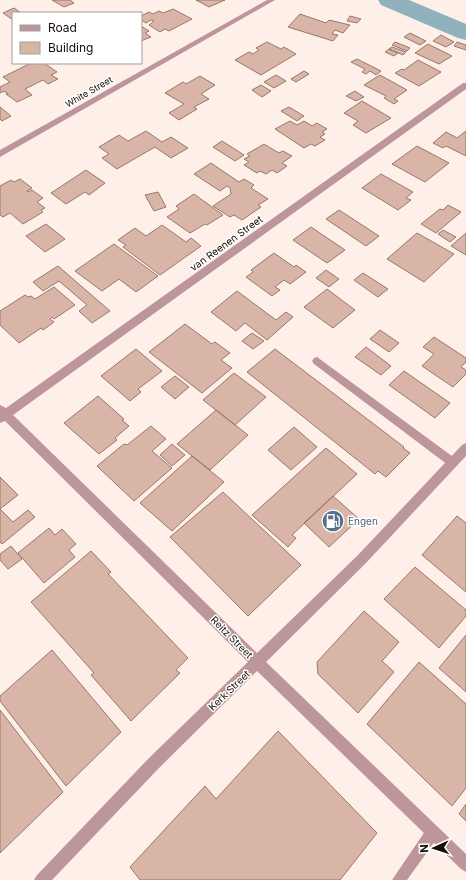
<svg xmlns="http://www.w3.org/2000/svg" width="466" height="880" font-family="Inter,sans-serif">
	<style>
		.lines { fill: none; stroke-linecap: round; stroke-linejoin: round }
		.river { fill: #90b2bd; fill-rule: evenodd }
		.building { fill: #d8b5a7; stroke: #98786a }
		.service { fill: #bc969a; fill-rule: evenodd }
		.minor { fill: #bc969a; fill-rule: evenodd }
		.labels { text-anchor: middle; stroke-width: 3; stroke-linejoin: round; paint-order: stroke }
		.far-street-label { font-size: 9px; fill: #180c07; stroke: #fff }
		.street-label { font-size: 10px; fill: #180c07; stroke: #fff }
		.service-label { font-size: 10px; fill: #4e5e75; stroke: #fff; text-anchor: start }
	</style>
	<rect width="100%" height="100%" fill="#feefe9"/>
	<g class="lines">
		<path class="river" d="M378,0H409L466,24V40L458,38L381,5Z"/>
	</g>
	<path class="building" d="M52,0H70L74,3L64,7Z
		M196,0H225L209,7Z
		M14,8L21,13H13V20L3,13Z
		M173,9L192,19L169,31L165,29L160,32L149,25L154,21L151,20L146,23L141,20V16L149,12L153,14L159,11L163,13Z
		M300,14L326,23L329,20L350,25L343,33L335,30L332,34L338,35L333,41L288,27Z
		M350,16L361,19L357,23L347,21Z
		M141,26L149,31L145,33L151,37L141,41Z
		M410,33L426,41L420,45L404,37Z
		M441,35L454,42L446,47L433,41Z
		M267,42L281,49L284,47L296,54L261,75L235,60L249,52L253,54L259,50L256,48Z
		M395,42L410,48L407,51L392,45Z
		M457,42L466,45V50L454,46Z
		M428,44L452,56L439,64L415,53Z
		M392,47L406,52L403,55L389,49Z
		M389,49L398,53L394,56L385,52Z
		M357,59L381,71L376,75L370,71L366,74L362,72L365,69L351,62Z
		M418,60L441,72L419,86L395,73L402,69L404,70Z
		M31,63H44L57,72L51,75L58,79L48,84L43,80L25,89L32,95L17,102L6,94H8L4,91L0,93V87L10,82L3,77Z
		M304,71L309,74L296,82L291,79Z
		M276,75L286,81L274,88L264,82Z
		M380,75L407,90L394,99L398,101L394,104L384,98L386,96L364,85Z
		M200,76L215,85L201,94L209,99L194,107L197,109L179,120L169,113L184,104L165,93L183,82L186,84Z
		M261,85L271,91L262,97L252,90Z
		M355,91L364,97L356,101L346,96Z
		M362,101L391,118L366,133L353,125L358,121L344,113Z
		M0,107L11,116L2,121L0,119Z
		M289,107L304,116L297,121L281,111Z
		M290,121L297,125L304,121L312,126L317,123L327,129L322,132L325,134L320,137L325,140L315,146L311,144L304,148L275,129Z
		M146,131L162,142L171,137L188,148L171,158L155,147L117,169L102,158L109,154L99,147L119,135L128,141Z
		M466,131V156L446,146L443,148L433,143L446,132L457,138Z
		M222,141L244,155L235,161L213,147Z
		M264,144L279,153L283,151L292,156L282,163L287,166L277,173L272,170L266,174L260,171L257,173L244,165L249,162L244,159L250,156L247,154Z
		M417,146L449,163L425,182L392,164Z
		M211,163L239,182L244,179L254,185L251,188L268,199L258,205L261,207L242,220L234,215L230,217L213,206L231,194L230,188L227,186L220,191L194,174Z
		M86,170L105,183L89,195L85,192L66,204L51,193Z
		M381,174L413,192L406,198L411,200L398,210L362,188Z
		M20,179L32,188L27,191L28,192L32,190L43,198L37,202L45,208L41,210L43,212L23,224L10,213L3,217L0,215V186L11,180L14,182Z
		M158,192L166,207L154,211L145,195Z
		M194,194L223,215L207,225L205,224L190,233L167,217L179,209L176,206Z
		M448,205L461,212L436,233L421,224L440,209L443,210Z
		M339,210L379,236L366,246L326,219Z
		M46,224L65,239L45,252L26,236Z
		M162,225L186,242L191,238L201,246L160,275L123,247L126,245L118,240L135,228L146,236Z
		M311,227L345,250L327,263L293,240Z
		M443,230L456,237L450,242L438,234Z
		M417,233L454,254L424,282L387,259Z
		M466,233V255L451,246Z
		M114,244L158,276L136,292L119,279L102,291L75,271Z
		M274,253L294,267L296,265L306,272L290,284L284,280L275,287L280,290L272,296L246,277L253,272L251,270Z
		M58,266L110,311L92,323L79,311L87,305L59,281L43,291L33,282Z
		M326,270L339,279L329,287L316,278Z
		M363,273L388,289L378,297L354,280Z
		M54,287L75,305L54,319L52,317L50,319L54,322L43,330L41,328L19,343L0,325V311L25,295L28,297L31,296L35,299Z
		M327,289L355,310L333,328L304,307Z
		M237,291L276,320L286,312L293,317L267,340L245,323L236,331L211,312Z
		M185,324L212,344L215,342L230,353L221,360L232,368L202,393L149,352Z
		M380,330L399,343L389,352L370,339Z
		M252,333L264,341L253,349L242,341Z
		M434,337L466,358V362L461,367L466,370V374L453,387L422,366L434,354L423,347Z
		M366,347L391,366L381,375L355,357Z
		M136,349L162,371L138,389L141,392L130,401L101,376Z
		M275,349L404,447L403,448L410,453L386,477L378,471L375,474L247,372Z
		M404,371L450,403L435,418L389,385Z
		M234,373L266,397L235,425L203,400Z
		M175,376L189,387L175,399L161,387Z
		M98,396L124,419L122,420L129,426L115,438L117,440L99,454L64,423Z
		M216,410L248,435L210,470L177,444Z
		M151,426L166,439L152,451L172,468L134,501L97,466L124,444L127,445Z
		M294,427L317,447L291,470L268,450Z
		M172,444L185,455L172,466L160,455Z
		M326,448L357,474L292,535L296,538L288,547L252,515Z
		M192,456L224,482L172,531L140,503Z
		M0,477L18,495L0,509L13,522L28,510L35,517L2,544L0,542Z
		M223,492L301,565L248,616L170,537Z
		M333,496L359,519L329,547L304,523Z
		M457,516L466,523V592L422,555Z
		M49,528L55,535L62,529L76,544L69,550L75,557L44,583L18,553Z
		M11,546L22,559L8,569L0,560V554Z
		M91,551L111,572L108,574L188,658L176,670L180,673L131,721L91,675L94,673L31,602Z
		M415,567L466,610V616L439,648L384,599Z
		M364,611L399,642L382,661L394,672L358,713L318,674L317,662Z
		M466,635V692L439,668Z
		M52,650L121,732L66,786L0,701V696Z
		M419,662L466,704V788L452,806L367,724Z
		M0,710L63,792L0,853Z
		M278,731L377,833L340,880H140L130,867L205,786L216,799Z
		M466,804V821L459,814Z"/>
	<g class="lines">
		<path class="service" d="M317,357L456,459L457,462L456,465L452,466L448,465L314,364L312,361L314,358Z
			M433,825L438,827L440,832L438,837L407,880H392L428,827Z"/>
		<path class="minor" d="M267,0H275L0,157V150Z
			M463,83H466V89L13,415L257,653L358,555L462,445L466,443V456L366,563L266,662L466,854V872L461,869L257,671L160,767L52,880H34L37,875L150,757L248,662L5,421L0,423V405L6,408Z"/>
	</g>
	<defs>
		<g id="fuel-disc" transform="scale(1.15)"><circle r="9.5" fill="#5c6f8a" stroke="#fff"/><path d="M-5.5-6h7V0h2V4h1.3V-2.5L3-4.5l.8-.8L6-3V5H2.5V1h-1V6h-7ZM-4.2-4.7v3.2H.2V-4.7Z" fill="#fff"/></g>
	</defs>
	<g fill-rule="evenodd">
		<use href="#fuel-disc" x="333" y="521"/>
	</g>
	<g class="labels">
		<g class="far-street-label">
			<text transform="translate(89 92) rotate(-30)" y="3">White Street</text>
		</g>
		<g class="street-label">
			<text transform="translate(226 243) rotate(-36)" y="4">van Reenen Street</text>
			<text transform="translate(232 637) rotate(45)" y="4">Reitz Street</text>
			<text transform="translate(229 690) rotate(-44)" y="4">Kerk Street</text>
		</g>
		<g class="service-label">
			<text x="348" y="525">Engen</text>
		</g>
	</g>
	<rect x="12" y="12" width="130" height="52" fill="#ffffff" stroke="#a39e9c"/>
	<rect x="20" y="25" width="20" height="6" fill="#bc969a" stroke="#a39e9c"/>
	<text x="48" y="32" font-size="12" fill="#180c07">Road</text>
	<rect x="20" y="42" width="20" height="12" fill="#d8b5a7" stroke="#a39e9c"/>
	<text x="48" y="52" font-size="12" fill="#180c07">Building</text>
	<g transform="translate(434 848) rotate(267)" stroke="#ffffff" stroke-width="3" paint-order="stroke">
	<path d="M0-3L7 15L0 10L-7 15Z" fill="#180c07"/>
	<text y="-6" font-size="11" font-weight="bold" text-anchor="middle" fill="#180c07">N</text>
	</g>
</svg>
